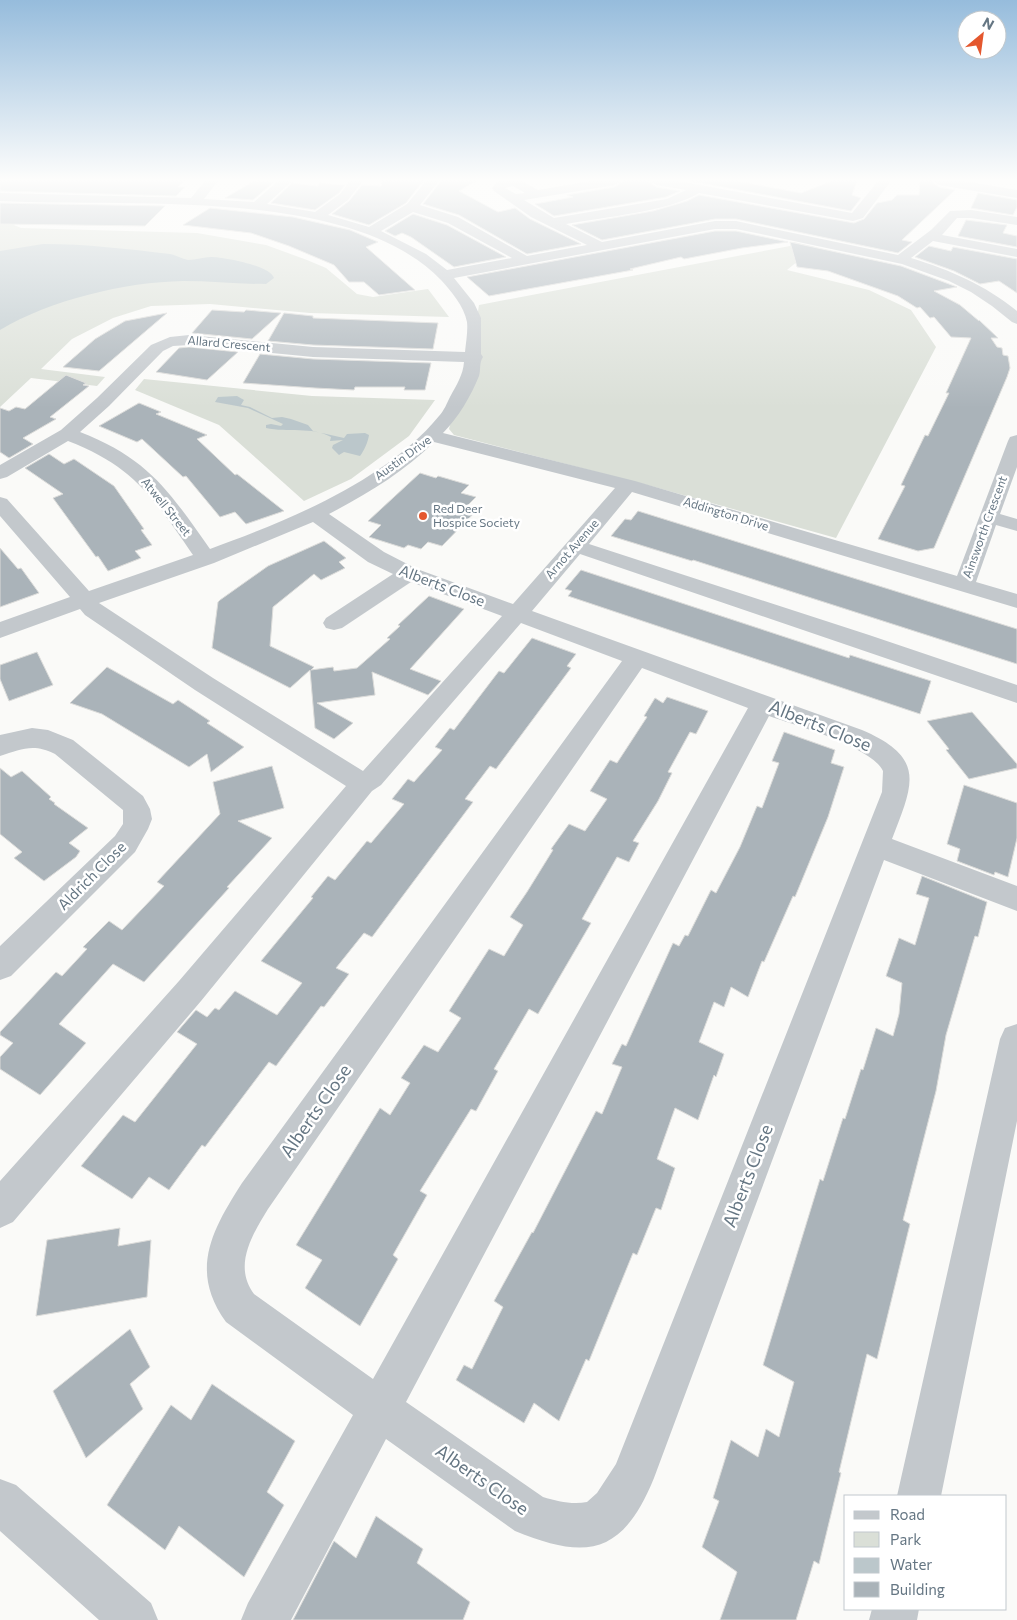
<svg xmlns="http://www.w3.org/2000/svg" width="1017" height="1620" font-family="Commissioner,sans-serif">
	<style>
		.green { fill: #dadfd7 }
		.water { fill: #bbc7cb }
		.building { fill: #aab3b9; stroke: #dcdcda }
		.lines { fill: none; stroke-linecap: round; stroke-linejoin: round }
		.minor { fill: #c3c8cc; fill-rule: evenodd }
		.poi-dot { fill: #e4572e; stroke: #fff; stroke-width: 2 }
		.labels { text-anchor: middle; stroke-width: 5; stroke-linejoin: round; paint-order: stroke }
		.far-street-label { font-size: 12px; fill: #657683; stroke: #fff }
		.far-poi-label { font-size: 12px; fill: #657683; stroke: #fff; text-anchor: start }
		.street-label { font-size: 15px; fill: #657683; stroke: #fff }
		.near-street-label { font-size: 18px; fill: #657683; stroke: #fff }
	</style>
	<rect width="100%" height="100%" fill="#fafaf8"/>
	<path class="green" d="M27,207L14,225L21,228L197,233L266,245L307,260L326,268L357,294L373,297L428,289L449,317L310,313L210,304L151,306L113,318L72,339L41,369L105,377L97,386L31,378L0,407V219Z
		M794,242L815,247L787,270L869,290L911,310L936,347L836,538L651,486L454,435L449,429L475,330L479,305L790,246Z
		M144,379L312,396L435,400L409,436L351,479L304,501L219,425L135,390Z"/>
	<path class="water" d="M43,244C86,244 128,249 170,254C176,255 182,259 188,260C196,260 204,257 211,257C224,257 271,266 274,278L266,284C238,284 211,281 183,281C125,282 50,300 0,330V251Z
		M237,396L244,400L241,405L250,407L272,418L282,417L291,419L308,425L313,431L344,438L347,434L365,433L369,435C368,442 364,451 360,456L344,452L339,455L332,448L333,445L343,440L330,441L331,437C312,426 287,433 266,428V425L271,424L281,426L283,424L248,408L215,402L218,397Z"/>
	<path class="building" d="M0,181H185L178,187H185L176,196L0,191Z
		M254,181L274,182L253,200L225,198Z
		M382,181H423L406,203L369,225L332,214L349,201L362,185L381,186Z
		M441,181H476L459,191L498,212L515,208L530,219L581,244L527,254L459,215L423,204Z
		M623,181H648L656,187L680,191L666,197L554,216L535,204L573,197L567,195L615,187Z
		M691,181H737L801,193L832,181H857L852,195L861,198L851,211Z
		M920,181H931L939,187L955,190L902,240L912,242L898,253L736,219H715L602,240L572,225L653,211L687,201L699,195L854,223L864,219L877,203L892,200L897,195H919Z
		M292,183L318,186L319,183L345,185L339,193L315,210L271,203Z
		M978,193L1017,200V207L1013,215L971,208Z
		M0,203L51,204L165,206L145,226L0,224Z
		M210,208L293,217L350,230L378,242L366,247L415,290L379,295L364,282H349L334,265L289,246L251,233L183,225Z
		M413,214L447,225L506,257L454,267L411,237L402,233L395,236L385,231Z
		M966,220L1007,225L1003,233L1017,236V247L958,236Z
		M715,231H736L788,242L742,248L684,259L681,257L630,269L633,270L489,296L467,277Z
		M790,242L901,266L957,287L934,291L960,305L979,321V320L998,338H991L997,347L1002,348L1003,355L1008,356L1010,368L1007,377L934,548L918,551L878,539L905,486L901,485L925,435L928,436L949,393H946L971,338L951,337L934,317L930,318L920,307L917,308L898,296L828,271L797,267Z
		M929,246L951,251L953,247L1017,259V293L999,281L980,284L954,271L915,257Z
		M212,310L244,312L246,310L281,313L252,339L192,333Z
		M167,313L99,371L63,367L95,339L125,321Z
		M284,313L313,316V318L438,323L433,349L313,345L268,341Z
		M189,347L238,352L207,380L156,372L179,348Z
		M260,354L313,359L431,363L425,390H404L405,387H355L354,390L315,388L243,383Z
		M66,375L86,383L83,385L89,386L50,417L56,419L23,438L33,444L9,458L0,452V408L9,411L16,407L25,409Z
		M139,403L161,412L156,414L207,435L197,439L235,475L237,474L284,511L246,524L235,512L220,517L186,476L183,477L142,439L137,442L99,426Z
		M49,454L64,464L74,459L114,486L144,529L141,530L152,545L135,551L141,558L108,571L98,556L96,557L53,498L63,494L25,468Z
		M420,473L436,478L438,476L469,485L461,493L476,497L466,507L477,510L442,546L428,542L421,549L408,545L404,548L369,537L381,525L368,521Z
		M638,511L1017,629V664L693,560L692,561L611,536L625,519L631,520Z
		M324,541L346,558L339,562L345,568L321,580L314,574L273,607L270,646L314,667L311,670L333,667L334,671L357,668L390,639L387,638L400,626L398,625L429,596L464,609L410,669L441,681L428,695L372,672L375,695L317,703L353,723L334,739L315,728L310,670L290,688L212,648L218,602L220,600L268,566Z
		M0,548L18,569L21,568L39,593L0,607Z
		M581,570L849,658L850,655L931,681L920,714L568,596L572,591L565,589Z
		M532,638L576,654L567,666L571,668L496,769L490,766L465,799L473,802L372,937L364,933L336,968L349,974L324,1007L321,1006L276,1066L269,1062L205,1147L202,1145L169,1190L149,1177L132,1199L81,1166L123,1115L135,1122L197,1044L177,1032L196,1010L207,1017L215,1008L219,1010L235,991L277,1015L302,983L261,961L313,898L311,897L328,876L335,880L367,841L371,843L404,804L392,799L408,779L414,782L442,750L435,747L450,728L454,730L499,671L504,673Z
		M37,652L53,685L9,701L0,679V665Z
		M107,667L173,704L178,700L210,721L207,723L244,747L211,772L207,754L189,767L102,714L70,703Z
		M667,697L708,711L696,734L690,732L668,772L672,773L658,801L633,841L639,843L629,862L617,857L582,919L591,923L538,1014L529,1009L494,1069L498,1071L476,1111L471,1109L420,1191L427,1195L393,1255L398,1259L360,1326L305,1288L322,1260L296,1245L380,1108L390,1115L410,1083L401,1078L424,1045L438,1052L461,1018L449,1011L489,949L504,956L523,925L510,917L527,892L553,850L551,849L569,824L585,831L607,799L590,791L610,760L617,763L647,717L644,716L655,698L663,703Z
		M972,712L1017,764V768L969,779L946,750L949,749L927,721Z
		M784,732L835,750L831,763L844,767L828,817L795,897L793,896L764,962L762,961L748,997L731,987L724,1007L714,1002L699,1042L724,1054L716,1077L714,1075L698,1120L675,1108L657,1159L675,1168L661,1210L656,1208L637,1255L633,1253L589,1361L586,1359L559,1421L534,1403L524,1423L456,1380L464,1365L472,1369L503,1307L494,1301L532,1232L533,1233L596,1111L602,1114L622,1067L612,1064L622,1044L626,1046L673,943L679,946L685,935L688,936L711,890L716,893L740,847L757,806L762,808L779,763L772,761Z
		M272,766L284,808L238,821L272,838L227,887L229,888L144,982L113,964L59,1024L86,1043L40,1095L0,1069V1057L13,1043L0,1035V1032L56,972L62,976L87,949L83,947L109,921L122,930L164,886L157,882L220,814L213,782Z
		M0,768L11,777L22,771L51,797L49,799L55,803L54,804L88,828L69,843L80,851L76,857L44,881L14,858L22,852L0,834Z
		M964,785L1017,803V838L1008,877L995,872L994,875L957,861L960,849L947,844Z
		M922,876L987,902L978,937L975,936L946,1035L936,1091L903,1220L910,1224L877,1359L867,1354L839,1472L841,1473L819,1564L814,1561L796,1620H720L737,1572L702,1547L719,1501L713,1498L731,1440L758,1457L766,1429L779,1437L794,1382L763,1365L820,1179L823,1181L843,1118L845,1119L861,1069L863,1070L876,1028L893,1036L899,1014L902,983L886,976L899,938L915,945L929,898L916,894Z
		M120,1228L118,1246L151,1240L147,1297L36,1316L47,1240Z
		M130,1329L150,1367L130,1384L143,1409L86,1458L53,1391Z
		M212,1384L295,1441L267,1492L284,1505L244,1577L179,1526L165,1550L107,1505L171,1405L191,1420Z
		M376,1516L423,1549L417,1563L470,1602L463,1620H293L334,1541L356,1558Z"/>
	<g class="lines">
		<path class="minor" d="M205,181H218L204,199L254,202L278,181H292L267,204L315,212L340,194L350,181H363L348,200L328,215L369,227L407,204L426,181H439L420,205L458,217L527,256L587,245L531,217L494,191L492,188L498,181H522L538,190L591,181H621L615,185L524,200L554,218L667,199L686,190L656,185L650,181H678L852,213L878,181H891L863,218L853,221L699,193C668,212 603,217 566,224L602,242L715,221H736L898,255L931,230L950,211L971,210L1017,217V225L971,218H957L942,235L1017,249V257L933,241L911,258C950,270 985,285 1017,311V324L1012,322L992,306L971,292L949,281L902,264L761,234L736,229H715L454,278L474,303L481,318V354L483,357C479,363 481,369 479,376C471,396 458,418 443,433L635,481L957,576L1008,441L1010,437L1017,435V467L1000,514L1017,519V531L996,525L976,582L1017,594V608L632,492L589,544L869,635L1017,685V703L580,554L532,611L862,730C927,758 913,784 892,839L1017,886V911L884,860L654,1478C623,1554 588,1561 515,1531L386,1439L291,1620H241L248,1603L353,1415L226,1322C189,1271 212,1230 242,1183L622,661L521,623L381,785L372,791L201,1001L13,1222L0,1228V1181L179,981L346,786L195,690L85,615L80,609L0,638V622L70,597L0,516V497L7,499L89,591L193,555C155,500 134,466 68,441L7,477L0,479V465L61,430L97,398L151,345L170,337L189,335L313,347L465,352C466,342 468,331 467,322C464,306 451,291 441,280C349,185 124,208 0,201V193L191,198ZM513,186L525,193L516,194L505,188ZM413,212L448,223L512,258L447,270L426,254L381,231ZM189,345L313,357L464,362C463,375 457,384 450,397C447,403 444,411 439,416C386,481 287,521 210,549C169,491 149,459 80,432L109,406L163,351L173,346ZM434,442L615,488L513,604L417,569L384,552L329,514C367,494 404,472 434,442ZM313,522L368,562L393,574L326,618L323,623L326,628L334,630L342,628L411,582L502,616L363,771L213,678L99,603L214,563ZM642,668L748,708L373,1379L254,1294C233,1266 252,1235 268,1209ZM769,716C795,725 872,747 883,771L882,792L616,1464L597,1493L587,1502C572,1505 557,1501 543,1497L406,1402Z
			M933,181H964L1017,190V198L939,185Z
			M32,728L48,730L73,740L143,796L150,809L152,819L148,829L135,852L11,976L0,980V946L115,836L123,824V810L55,754C34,743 21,749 0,756V735Z
			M1017,1024V1121L941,1496H897L1000,1039L1005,1028Z
			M0,1479L16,1485L151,1603L158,1620H99L0,1531Z
			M872,1609H919L917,1620H869Z"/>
	</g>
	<linearGradient id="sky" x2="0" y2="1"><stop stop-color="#96bcdc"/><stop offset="0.44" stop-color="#fdfdfc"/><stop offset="1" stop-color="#fdfdfc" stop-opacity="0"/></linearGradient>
	<rect width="1017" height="408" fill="url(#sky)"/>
	<circle class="poi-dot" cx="423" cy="516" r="5"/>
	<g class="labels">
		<g class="far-street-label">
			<text transform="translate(229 344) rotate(5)" y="4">Allard Crescent</text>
			<text transform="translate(403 458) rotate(-36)" y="4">Austin Drive</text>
			<text transform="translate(166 507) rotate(51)" y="4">Atwell Street</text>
			<text transform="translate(726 514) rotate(17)" y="4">Addington Drive</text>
			<text transform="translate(985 527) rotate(-70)" y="4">Ainsworth Crescent</text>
			<text transform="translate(572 549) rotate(-49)" y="4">Arnot Avenue</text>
		</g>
		<g class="far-poi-label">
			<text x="433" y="513">Red Deer<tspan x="433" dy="14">Hospice Society</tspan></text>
		</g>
		<g class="street-label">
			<text transform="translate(442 586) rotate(21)" y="5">Alberts Close</text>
			<text transform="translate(92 876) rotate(-45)" y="5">Aldrich Close</text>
		</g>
		<g class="near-street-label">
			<text transform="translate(820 726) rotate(22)" y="6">Alberts Close</text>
			<text transform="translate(316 1111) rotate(-55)" y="6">Alberts Close</text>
			<text transform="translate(748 1176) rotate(-69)" y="6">Alberts Close</text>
			<text transform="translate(482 1480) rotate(35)" y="6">Alberts Close</text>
		</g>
	</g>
	<rect x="844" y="1495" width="162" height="115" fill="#ffffff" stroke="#c1c8cd"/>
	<rect x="854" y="1511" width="25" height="8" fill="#c3c8cc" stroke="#c1c8cd"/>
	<text x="890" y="1520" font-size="15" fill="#657683">Road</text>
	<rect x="854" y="1532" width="25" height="15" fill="#dadfd7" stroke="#c1c8cd"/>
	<text x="890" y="1545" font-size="15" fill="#657683">Park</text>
	<rect x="854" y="1558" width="25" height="15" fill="#bbc7cb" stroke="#c1c8cd"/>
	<text x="890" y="1570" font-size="15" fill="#657683">Water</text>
	<rect x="854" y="1582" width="25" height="15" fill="#aab3b9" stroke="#c1c8cd"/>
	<text x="890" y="1595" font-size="15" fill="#657683">Building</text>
	<g transform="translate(982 35) rotate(29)"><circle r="24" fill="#ffffff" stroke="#c1c8cd"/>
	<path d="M0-4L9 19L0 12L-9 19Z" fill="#e4572e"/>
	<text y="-8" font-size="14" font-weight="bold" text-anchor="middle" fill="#657683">N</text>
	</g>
</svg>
